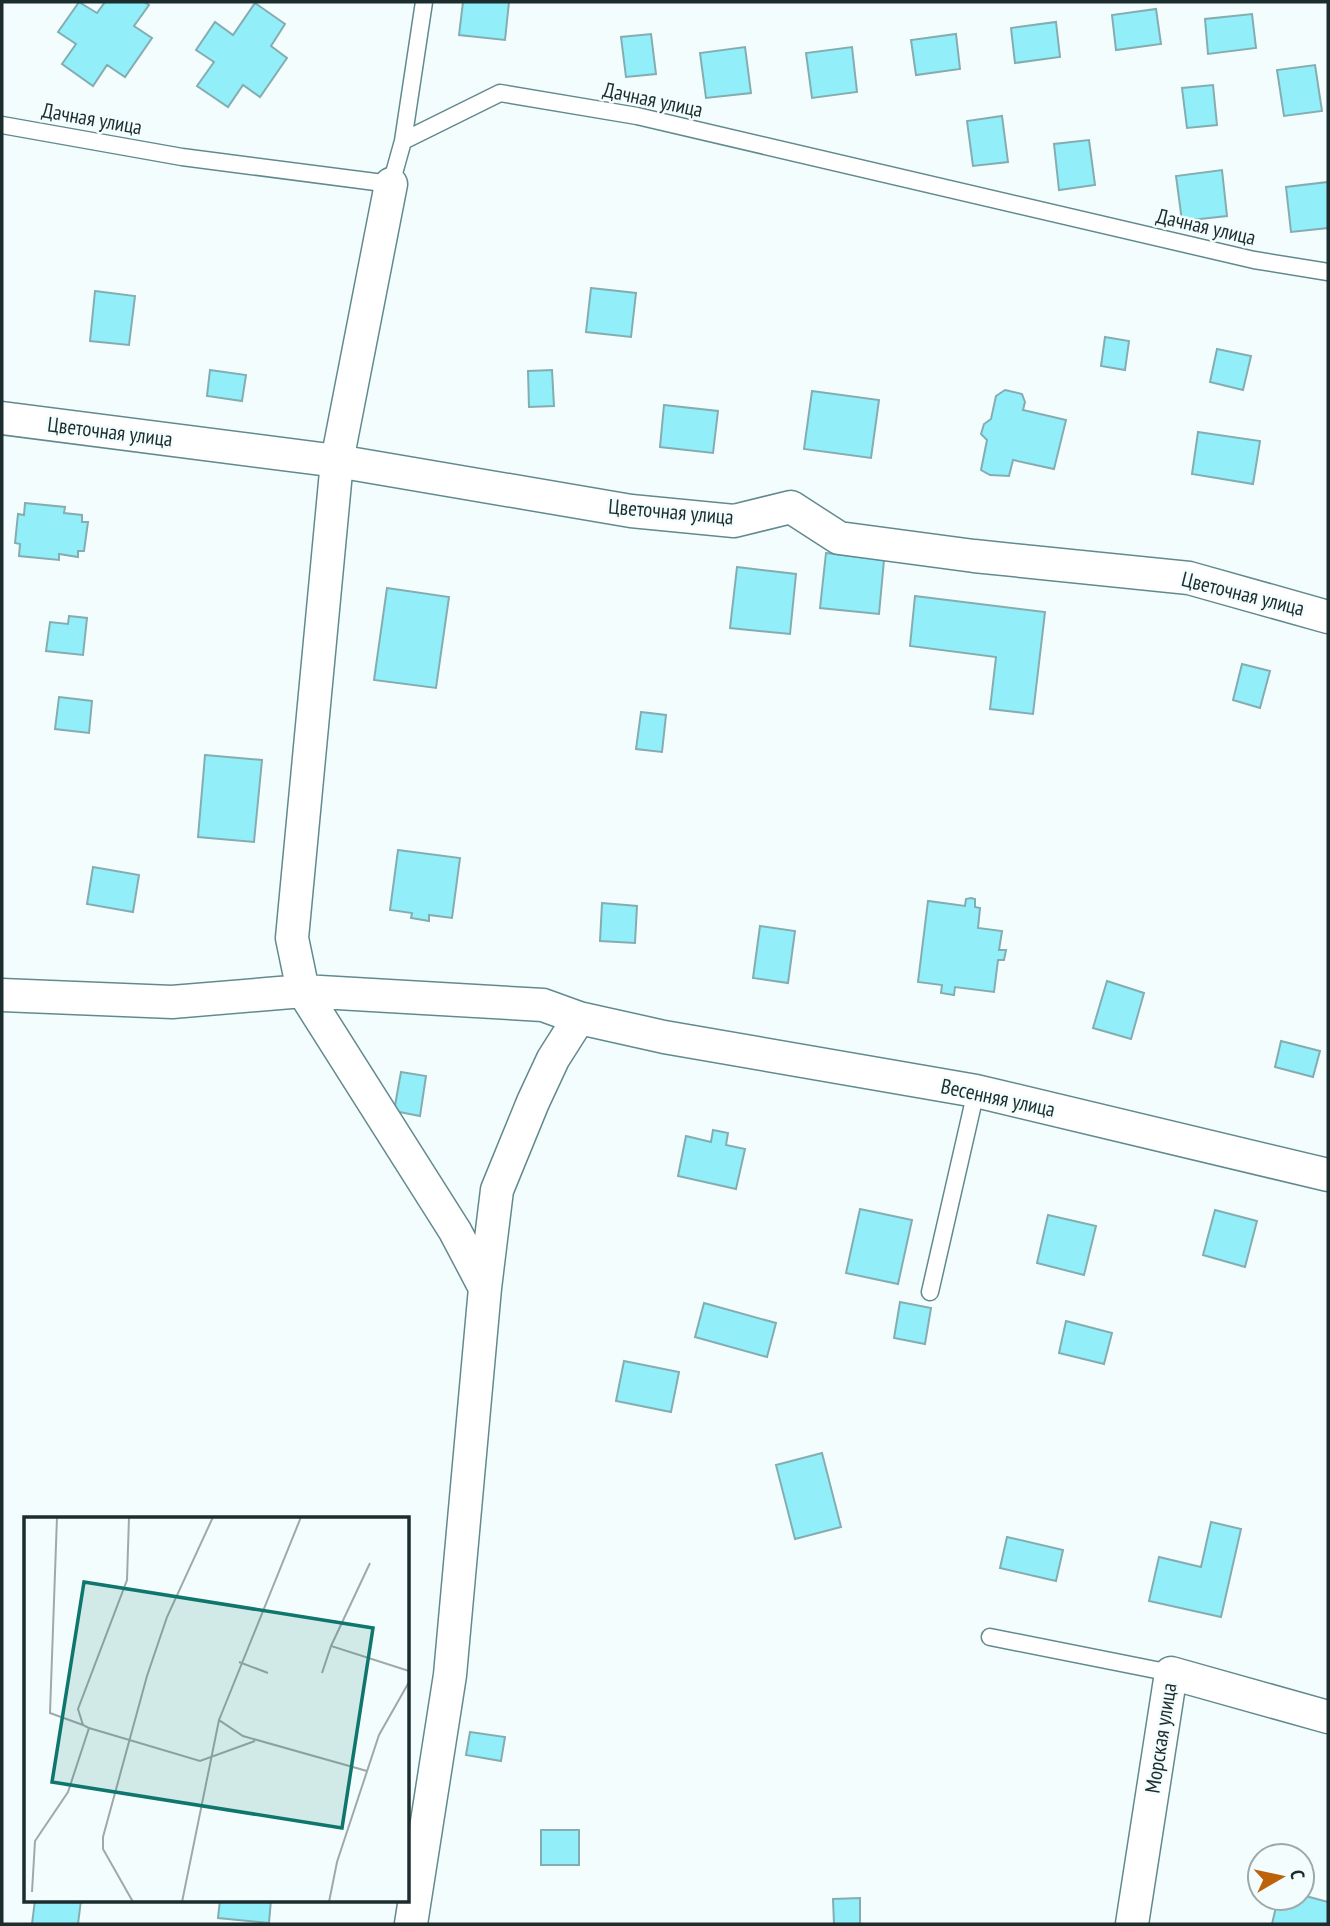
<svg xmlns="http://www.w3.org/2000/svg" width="1330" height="1926" font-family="'PT Sans Narrow',sans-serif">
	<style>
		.building { fill: #92eff9; stroke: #84adb2; stroke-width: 2 }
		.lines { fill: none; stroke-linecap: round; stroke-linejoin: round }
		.service-casing { stroke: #628a8e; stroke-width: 19 }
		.minor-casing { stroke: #628a8e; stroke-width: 35 }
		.service { stroke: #fff; stroke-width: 16 }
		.minor { stroke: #fff; stroke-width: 32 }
		.labels { text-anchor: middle; stroke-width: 5; stroke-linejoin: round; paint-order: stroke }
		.street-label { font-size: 21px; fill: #1c2d2e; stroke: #f4fdfd }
		.inset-road { fill: none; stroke: #9eaaaa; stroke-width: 2 }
		.view { fill: #0f766e; fill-opacity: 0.15; stroke: #0f766e; stroke-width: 3.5 }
		.inset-edge { fill: none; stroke: #1c2d2e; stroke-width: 3.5 }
	</style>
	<rect width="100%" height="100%" fill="#f4fdfd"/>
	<path class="building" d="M79,2L97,13L105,2H144L149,5L134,26L152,38L125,77L107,65L93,86L62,64L76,44L58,32Z
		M463,2H509L505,40L459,35Z
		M255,3L285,24L271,46L287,58L260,97L243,85L228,107L197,86L214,62L196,50L215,22L233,35Z
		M1156,9L1161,44L1116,50L1112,15Z
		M1252,14L1256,48L1208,54L1205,19Z
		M1056,22L1060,57L1015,63L1011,28Z
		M651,34L656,74L626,77L621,37Z
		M956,34L960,69L916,75L911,40Z
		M745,47L751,93L706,98L700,53Z
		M852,47L857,92L812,98L806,53Z
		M1315,65L1322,111L1284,116L1277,70Z
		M1213,85L1217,125L1187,128L1182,88Z
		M1002,116L1008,162L973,166L967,121Z
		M1089,140L1095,185L1059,190L1054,144Z
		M1222,170L1227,216L1182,221L1176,176Z
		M1328,182V228L1291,232L1286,187Z
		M591,288L636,293L631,337L586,332Z
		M95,291L135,296L129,345L90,341Z
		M1105,337L1129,341L1125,370L1101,366Z
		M1217,349L1251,356L1243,390L1210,382Z
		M210,370L246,375L242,401L207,396Z
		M552,370L554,406L529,407L528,371Z
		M1005,390L1022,394L1025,402L1023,410L1066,420L1054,469L1013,460L1009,476L990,475L981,470L987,440L981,434L984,424L991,419L996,396Z
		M812,391L879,400L871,458L804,449Z
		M664,405L718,411L713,453L660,447Z
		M1198,432L1260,441L1253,484L1192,474Z
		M25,503L65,507L64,513L82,515V522H88L84,551H78V557L59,554V560L19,556L20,544L15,543L18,514L24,515Z
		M826,553L884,560L879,614L820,608Z
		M737,567L796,574L790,634L730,628Z
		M387,588L449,597L436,688L374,680Z
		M915,596L1045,612L1033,714L990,709L996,657L910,646Z
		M69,616L87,618L83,655L46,651L50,622L68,624Z
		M1242,664L1270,671L1260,708L1233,700Z
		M59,697L92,701L89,733L55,729Z
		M641,712L666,715L662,752L636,749Z
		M205,755L262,760L254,842L198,837Z
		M398,850L460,858L452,918L429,915V921L411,918L412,913L390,910Z
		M93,867L139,875L133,912L87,904Z
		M971,898L975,899V907L980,908L978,928L1002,931L999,950H1006L1004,960H998L994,992L955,987L954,995L941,993L942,985L918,982L928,901L965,906L966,899Z
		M602,903L637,906L635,943L600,941Z
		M760,926L795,931L788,983L753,978Z
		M1107,981L1144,993L1131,1039L1093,1028Z
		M1281,1041L1320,1051L1313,1077L1275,1067Z
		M401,1072L426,1076L420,1116L394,1111Z
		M713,1130L728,1133L726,1145L745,1149L736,1189L678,1176L686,1136L711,1142Z
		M860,1209L912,1220L898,1284L846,1273Z
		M1215,1210L1257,1221L1245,1267L1203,1255Z
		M1048,1215L1096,1226L1084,1275L1037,1263Z
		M900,1302L931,1308L925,1344L894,1338Z
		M704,1303L776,1323L767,1357L695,1337Z
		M1066,1321L1112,1333L1104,1364L1059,1353Z
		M624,1361L679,1372L671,1412L616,1401Z
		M822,1453L841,1527L795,1539L776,1465Z
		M1211,1522L1241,1529L1221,1617L1149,1601L1159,1557L1201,1567Z
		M1007,1537L1063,1550L1056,1581L1000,1568Z
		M470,1732L505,1737L501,1761L466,1755Z
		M541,1830H579V1865H541Z
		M1302,1895L1328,1902V1924H1272L1278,1898H1302Z
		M860,1898V1924H834L833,1899Z
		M35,1900H81L78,1924H32Z
		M220,1900H271L269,1923L218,1918Z"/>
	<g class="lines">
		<g class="service-casing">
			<path id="service" d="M2,125L182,157L391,184L403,141L500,93L637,116L1254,260L1328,272
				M403,141L424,2
				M930,1292L976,1091
				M990,1637L1171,1673"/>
		</g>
		<g class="minor-casing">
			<path id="minor" d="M391,184L337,461L292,938L303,991L455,1231L485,1288
				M2,418L337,461L631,511L734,521L791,507L839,538L974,556L1189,578L1328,617
				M2,995L172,1002L303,991L543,1005L579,1018
				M411,1924L450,1675L485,1288L497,1190L533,1102L553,1059L579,1018L664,1037L976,1091L1328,1175
				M1132,1924L1171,1673L1328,1717"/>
		</g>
		<use href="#service" class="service"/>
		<use href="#minor" class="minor"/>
	</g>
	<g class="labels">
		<g class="street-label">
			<text transform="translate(653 100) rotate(12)" y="7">Дачная улица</text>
			<text transform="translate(92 119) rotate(10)" y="7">Дачная улица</text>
			<text transform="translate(1206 227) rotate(13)" y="7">Дачная улица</text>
			<text transform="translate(110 432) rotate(7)" y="7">Цветочная улица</text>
			<text transform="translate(671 512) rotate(5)" y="7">Цветочная улица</text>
			<text transform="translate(1243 594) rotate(14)" y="7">Цветочная улица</text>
			<text transform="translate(998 1098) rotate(12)" y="7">Весенняя улица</text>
			<text transform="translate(1161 1738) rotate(-81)" y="7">Морская улица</text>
		</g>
	</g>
	<g transform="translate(24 1517)">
		<rect width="385" height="385" fill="#f4fdfd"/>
		<path class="inset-road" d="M33,0L26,196L59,208M277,0L195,203L219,219L343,254M346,46L307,129L385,154M215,145L244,156M298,156L307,129M65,211L176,244L231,224M8,375L11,324L44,275L65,211L59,208L54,192L103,63L105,0M109,385L79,332V320L123,159L143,100L189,0M158,385L195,203M305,385L313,345L355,218L385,165"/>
		<path class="view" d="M60,65L349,111L318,311L28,265Z"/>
		<rect width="385" height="385" class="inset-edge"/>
	</g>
	<rect width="1330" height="1926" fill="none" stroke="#1c2d2e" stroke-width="7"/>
	<g transform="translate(1281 1877) rotate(81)"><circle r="33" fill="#f4fdfd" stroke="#9eaaaa" stroke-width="2"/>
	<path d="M0-5L12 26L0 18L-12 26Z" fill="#bd620b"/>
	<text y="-10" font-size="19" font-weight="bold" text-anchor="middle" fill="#1c2d2e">С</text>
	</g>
</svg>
